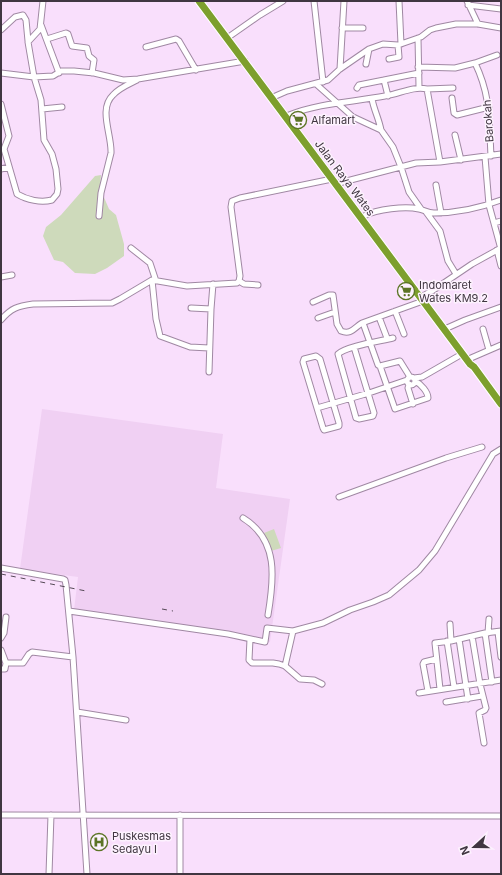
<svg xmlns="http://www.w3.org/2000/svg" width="502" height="875" font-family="Inter,sans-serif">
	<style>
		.built { fill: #f0d0f3 }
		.green { fill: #cedabb }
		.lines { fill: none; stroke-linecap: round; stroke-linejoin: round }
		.minor-casing { stroke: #a088a3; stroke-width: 7 }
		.highway-casing { stroke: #fff; stroke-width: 9 }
		.minor { stroke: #fff; stroke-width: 5 }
		.highway { stroke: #7d9f2d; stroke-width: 7 }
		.rail { stroke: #564a57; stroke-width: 1; stroke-dasharray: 5 5; stroke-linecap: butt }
		.labels { text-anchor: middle; stroke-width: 3; stroke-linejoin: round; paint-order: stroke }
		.poi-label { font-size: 11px; fill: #403641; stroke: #fdf2fe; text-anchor: start }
		.street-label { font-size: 11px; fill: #403641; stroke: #fdf2fe }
	</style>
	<rect width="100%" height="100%" fill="#f9dffc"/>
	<path class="built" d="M42,409L223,434L216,488L290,499L270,642L208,629L74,610L78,577L20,569Z"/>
	<path class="green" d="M101,175L98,211L103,195L109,209L116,215L124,244V256L107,268L95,274L75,273L63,262L54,260L43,236L46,227L61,215L95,176Z
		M274,529L281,548L271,551L264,533Z"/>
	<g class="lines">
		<g class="minor-casing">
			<path id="minor" d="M314,1L323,82
				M399,1L401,44
				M467,1L478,24
				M468,5L501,9
				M41,25L59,73
				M342,28H363
				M1,30L15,17L23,15L26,20L28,41
				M230,36L260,15L283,1
				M418,38L419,87
				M47,39L66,33L68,34L72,46L87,48L89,56L94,60L92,73
				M146,47L176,39L179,41L196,70
				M389,59L399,57L398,45
				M475,63C491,96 489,121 491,156
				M366,64L369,49
				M418,67L455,68L475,63L497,55
				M340,69L344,1
				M1,73L34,77L53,76L61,71H74L94,73L123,80L138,79L245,61
				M384,80L388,96
				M316,84L353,117L381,130L393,147L401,167L409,192L421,209
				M357,88L359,85L419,73
				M427,89L453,88
				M271,98L287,91L328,80L340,69L369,49L383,44L398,45L421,37L430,30L436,28L456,24H478L501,28
				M452,98L454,113L457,115L489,107
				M372,99C374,110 379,119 381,130
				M1,104L9,136L4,149L17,194C27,200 41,203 52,200L57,194L58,189L56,169L52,154L44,140L41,100L34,77L28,42L40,29L43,1
				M42,109L62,107
				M289,115C319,103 353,102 385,96C400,94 412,86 427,89L440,162
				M455,135L461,160
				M485,157L489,205L501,249
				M1,169L9,167
				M339,183L416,163L440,162L501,154
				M436,185L441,213
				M426,212L440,231L448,261L456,274
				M99,216L101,193L111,153C112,135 98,109 113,95C119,88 129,84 137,80
				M364,216C377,209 405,206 419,209C424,210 428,213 434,213C456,213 480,208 501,200
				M494,223L501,221
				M131,248L150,263L156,281
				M497,250L501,266
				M1,277L12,275
				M152,280L156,319L160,336L190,347L209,348
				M239,281L244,284L258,285
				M432,291L472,264L501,248
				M423,296L430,292
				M313,302L329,295H333L337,324L341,331C351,335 354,328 362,323L423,301
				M191,308L211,309
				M395,311L404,334
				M379,317L387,338
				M318,318L335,312
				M1,320C11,308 18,306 33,304L112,303L120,299L152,280L187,286L237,283L239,281L240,276L231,207L232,201L240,198L332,179
				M363,323L378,365L380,366L400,361L410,377
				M447,328L465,320L501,307
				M483,329L489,350
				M354,347L374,413L373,416L359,419L356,418L338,354C346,346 381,341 393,338
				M316,356L320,359L339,423V426L324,430L323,428L303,362L304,359Z
				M471,358L501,345
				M380,366L395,409L428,398C428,392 421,384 415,381
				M209,372L211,309L213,284
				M407 381a4 4 0 1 1 8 0a4 4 0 1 1-8 0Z
				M414,378L422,377L462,354
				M409,384L408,388L413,404
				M317,408L369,393L407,380
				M339,497L446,458L482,447
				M243,518C279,540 274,579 268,615
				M1,568L63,579L65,580L66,585L73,657L87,874
				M69,611L228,634L265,642L267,628L293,631
				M450,624L451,641
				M498,632L501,657
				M485,633L492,682
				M488,633L489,619
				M472,636L480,684L486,708L485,710L479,713L484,743
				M1,638L4,633L6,617
				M250,639L249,660L252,663H273L279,664L285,666L300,679L314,680L322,684
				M459,639L468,699
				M447,641L454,687
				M1,650L6,663H23L29,654L32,652L73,657
				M285,666L293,631L323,623L350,610L373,602L389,595L419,570L435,551L493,454L501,449
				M1,669H5L6,663
				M440,689L435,643L451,641L485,633L501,631
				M428,691L423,664L424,662L436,659
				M419,693L501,680
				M446,702L482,696
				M77,712L126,720
				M1,815L501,816
				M49,874L51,815
				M180,874V815"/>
		</g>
		<g class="highway-casing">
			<path id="highway" d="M199,1L470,364L474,367L501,404"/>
		</g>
		<use href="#minor" class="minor"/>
		<use href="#highway" class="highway"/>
		<path class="rail" d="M1,574L86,591
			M162,609L173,611"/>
	</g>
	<defs>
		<g id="supermarket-ring" transform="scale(0.9)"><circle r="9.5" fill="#fdf2fe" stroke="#5c7426" stroke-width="1.5"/><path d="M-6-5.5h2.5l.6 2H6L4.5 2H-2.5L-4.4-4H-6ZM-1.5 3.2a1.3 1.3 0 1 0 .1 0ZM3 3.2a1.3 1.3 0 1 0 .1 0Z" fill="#5c7426"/></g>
		<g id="hospital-ring" transform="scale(0.9)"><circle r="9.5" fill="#fdf2fe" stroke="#5c7426" stroke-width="1.5"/><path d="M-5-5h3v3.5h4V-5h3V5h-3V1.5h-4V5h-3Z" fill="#5c7426"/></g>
	</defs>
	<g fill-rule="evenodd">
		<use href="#supermarket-ring" x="298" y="120"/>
		<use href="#supermarket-ring" x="406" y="291"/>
		<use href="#hospital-ring" x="99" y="842"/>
	</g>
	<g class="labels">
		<g class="poi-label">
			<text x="311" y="124">Alfamart</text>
			<text x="419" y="289">Indomaret<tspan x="419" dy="13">Wates KM9.2</tspan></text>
			<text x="112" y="840">Puskesmas<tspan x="112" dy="13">Sedayu I</tspan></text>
		</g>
		<g class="street-label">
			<text transform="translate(488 121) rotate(-94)" y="4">Barokah</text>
			<text transform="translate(345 178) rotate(53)" y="4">Jalan Raya Wates</text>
		</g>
	</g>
	<rect width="502" height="875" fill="none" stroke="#403641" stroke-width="4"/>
	<g transform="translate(474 847) rotate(249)" stroke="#fdf2fe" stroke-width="3" paint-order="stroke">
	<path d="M0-3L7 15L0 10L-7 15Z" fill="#403641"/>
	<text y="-6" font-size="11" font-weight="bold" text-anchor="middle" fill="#403641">N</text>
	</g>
</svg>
